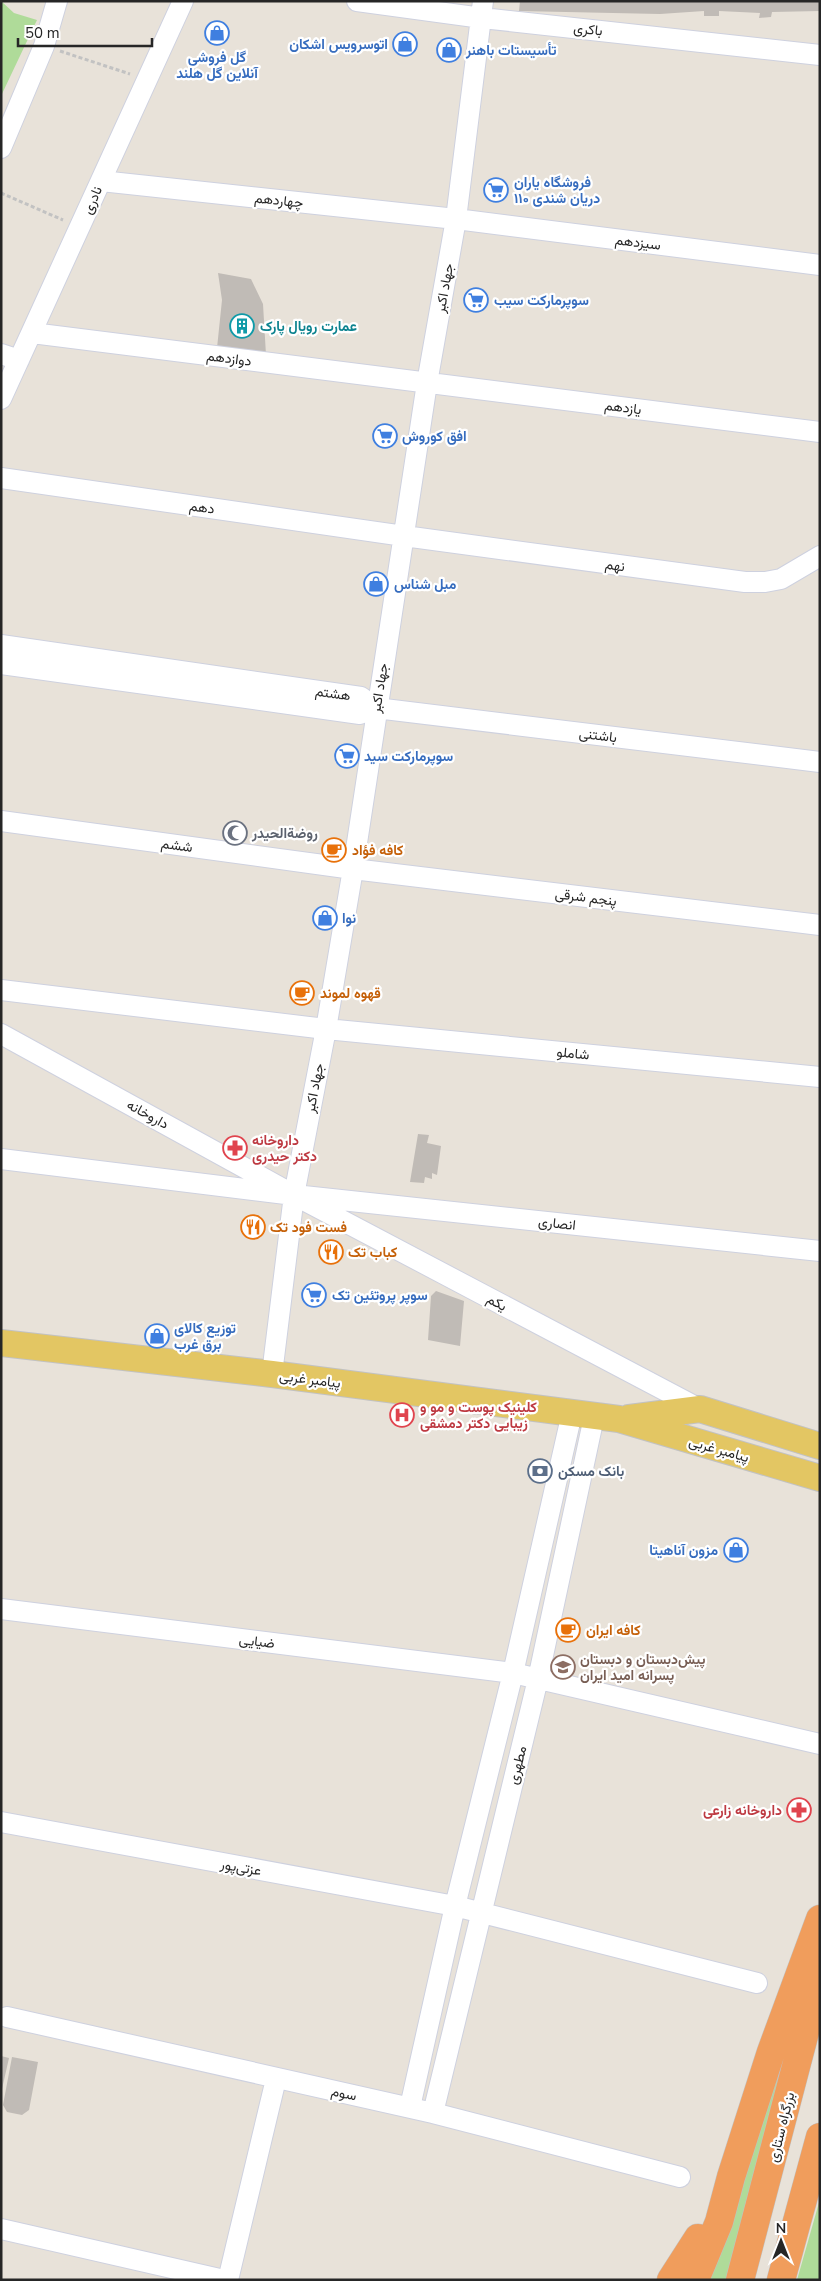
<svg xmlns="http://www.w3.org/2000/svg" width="821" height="2281" font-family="'Nunito Sans',Vazirmatn,sans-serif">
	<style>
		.green { fill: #afdb99 }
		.building { fill: #c0bbb6 }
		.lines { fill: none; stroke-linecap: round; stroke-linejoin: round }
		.minor-casing { stroke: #ced1df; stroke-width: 22 }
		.major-casing { stroke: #c2c2c2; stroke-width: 28 }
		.highway-casing { stroke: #c2c2c2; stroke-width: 29 }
		.path { stroke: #c2c2c2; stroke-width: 3; stroke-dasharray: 4 2.5; stroke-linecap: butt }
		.minor { stroke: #fff; stroke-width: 20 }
		.major { stroke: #e3c663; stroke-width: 26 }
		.highway { stroke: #f09d5c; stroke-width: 28 }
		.labels { text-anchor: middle; stroke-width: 4.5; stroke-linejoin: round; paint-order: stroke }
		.street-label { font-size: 14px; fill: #262626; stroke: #fff }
		.shop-label { font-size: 14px; font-weight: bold; fill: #366cbe; stroke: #fff; text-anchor: start }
		.culture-label { font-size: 14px; font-weight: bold; fill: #0d838f; stroke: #fff; text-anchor: start }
		.worship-label { font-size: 14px; font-weight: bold; fill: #5b616d; stroke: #fff; text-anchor: start }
		.food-label { font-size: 14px; font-weight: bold; fill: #c56008; stroke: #fff; text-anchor: start }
		.health-label { font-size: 14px; font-weight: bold; fill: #be3a42; stroke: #fff; text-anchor: start }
		.service-label { font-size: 14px; font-weight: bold; fill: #4e5e75; stroke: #fff; text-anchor: start }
		.education-label { font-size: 14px; font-weight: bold; fill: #785e54; stroke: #fff; text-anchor: start }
	</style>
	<rect width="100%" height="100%" fill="#e8e2d9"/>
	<path class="green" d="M1,1L14,13L37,20L1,96Z
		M811,1964L726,2280H707Z
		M820,2199V2280H797Z"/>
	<path class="building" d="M520,1H820V11L772,12L771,17L759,18L760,13L719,11V16H704V11L660,14L519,11Z
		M218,273L251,279L263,304L266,355L217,348L222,300Z
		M418,1134L429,1135L427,1143L441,1146L437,1175L432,1173V1179L425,1177L424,1183L410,1182Z
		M436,1291L464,1301L460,1346L428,1340L431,1296Z
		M1,2056L9,2058L2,2089H1Z
		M12,2057L38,2062L29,2110L22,2115L7,2112L3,2105Z"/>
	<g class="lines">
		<g class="minor-casing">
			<path id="minor" d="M357,1L482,18L820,55
				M1,148L44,46L57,1
				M101,181L456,219L820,265
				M32,333L820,432
				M1,354L19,360
				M1,399L183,1
				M1,478L404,536L745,582H765L781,579L820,556
				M1,645L361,697L376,708
				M1,664L360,714L376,708L820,762
				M1,821L353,869L820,925
				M1,990L326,1029L820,1077
				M1,1034L294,1195L700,1409
				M1,1159L294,1195L820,1251
				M272,1374L294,1195L326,1029L353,869L427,383L456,219L483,1
				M1,1609L513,1673L820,1744
				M1,1822L455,1906L757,1983
				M7,2017L433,2113L680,2177
				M410,2107L455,1906L513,1673L572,1413
				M433,2113L538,1679L594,1417
				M1,2229L224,2280
				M228,2280L276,2079"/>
		</g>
		<g class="major-casing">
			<path id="major" d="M1,1343L272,1374L619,1419L820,1478
				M629,1418L700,1409L820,1446"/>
		</g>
		<g class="highway-casing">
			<path id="highway" d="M671,2280L698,2238
				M695,2280L719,2222L731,2177L771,2052L820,1919
				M740,2280L820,1975
				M781,2280L820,2137"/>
		</g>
		<path class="path" d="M60,51L130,74
			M1,193L63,220"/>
		<use href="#minor" class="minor"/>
		<use href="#major" class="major"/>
		<use href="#highway" class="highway"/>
	</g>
	<defs>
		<g id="shop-ring" transform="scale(1.25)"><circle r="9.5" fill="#fff" stroke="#3f7fe0" stroke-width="1.5"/><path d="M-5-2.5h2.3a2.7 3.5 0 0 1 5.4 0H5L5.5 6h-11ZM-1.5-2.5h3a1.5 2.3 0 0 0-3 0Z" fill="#3f7fe0"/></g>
		<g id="supermarket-ring" transform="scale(1.25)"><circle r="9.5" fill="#fff" stroke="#3f7fe0" stroke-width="1.5"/><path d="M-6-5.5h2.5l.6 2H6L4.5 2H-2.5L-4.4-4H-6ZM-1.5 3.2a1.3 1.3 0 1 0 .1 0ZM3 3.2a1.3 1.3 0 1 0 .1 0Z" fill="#3f7fe0"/></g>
		<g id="building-ring" transform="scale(1.25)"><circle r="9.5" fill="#fff" stroke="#0f9aa8" stroke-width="1.5"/><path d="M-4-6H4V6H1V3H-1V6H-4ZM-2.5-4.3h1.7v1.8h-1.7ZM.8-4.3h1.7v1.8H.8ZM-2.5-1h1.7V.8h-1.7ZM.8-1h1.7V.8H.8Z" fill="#0f9aa8"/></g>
		<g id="mosque-ring" transform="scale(1.25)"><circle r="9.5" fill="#fff" stroke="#6b7280" stroke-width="1.5"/><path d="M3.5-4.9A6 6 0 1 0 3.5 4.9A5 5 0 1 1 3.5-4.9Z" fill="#6b7280"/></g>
		<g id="cafe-ring" transform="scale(1.25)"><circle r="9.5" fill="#fff" stroke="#e8710a" stroke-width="1.5"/><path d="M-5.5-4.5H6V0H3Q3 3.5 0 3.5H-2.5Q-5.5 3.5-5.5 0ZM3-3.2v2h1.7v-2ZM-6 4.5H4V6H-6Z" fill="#e8710a"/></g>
		<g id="pharmacy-ring" transform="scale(1.25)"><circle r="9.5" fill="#fff" stroke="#e0444e" stroke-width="1.5"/><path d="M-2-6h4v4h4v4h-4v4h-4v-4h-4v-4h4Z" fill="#e0444e"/></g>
		<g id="restaurant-ring" transform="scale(1.25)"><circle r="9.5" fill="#fff" stroke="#e8710a" stroke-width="1.5"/><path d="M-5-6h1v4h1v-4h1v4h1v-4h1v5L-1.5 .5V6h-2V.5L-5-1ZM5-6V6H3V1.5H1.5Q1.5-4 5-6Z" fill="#e8710a"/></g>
		<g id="hospital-ring" transform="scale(1.25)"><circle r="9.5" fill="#fff" stroke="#e0444e" stroke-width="1.5"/><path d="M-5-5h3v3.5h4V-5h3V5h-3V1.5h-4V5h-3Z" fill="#e0444e"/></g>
		<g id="bank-ring" transform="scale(1.25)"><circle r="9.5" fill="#fff" stroke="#5c6f8a" stroke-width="1.5"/><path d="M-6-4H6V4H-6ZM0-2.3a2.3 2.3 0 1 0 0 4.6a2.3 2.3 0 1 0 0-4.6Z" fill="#5c6f8a"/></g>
		<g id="school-ring" transform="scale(1.25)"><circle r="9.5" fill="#fff" stroke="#8d6e63" stroke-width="1.5"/><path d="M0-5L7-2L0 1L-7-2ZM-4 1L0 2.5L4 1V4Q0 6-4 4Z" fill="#8d6e63"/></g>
	</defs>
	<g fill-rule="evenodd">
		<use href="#shop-ring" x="217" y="33"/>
		<use href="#shop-ring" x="405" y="44"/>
		<use href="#shop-ring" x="449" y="50"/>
		<use href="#supermarket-ring" x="496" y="190"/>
		<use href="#supermarket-ring" x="476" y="300"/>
		<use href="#building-ring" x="242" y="326"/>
		<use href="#supermarket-ring" x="385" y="436"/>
		<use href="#shop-ring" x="376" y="584"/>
		<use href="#supermarket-ring" x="347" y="756"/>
		<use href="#mosque-ring" x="235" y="833"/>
		<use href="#cafe-ring" x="334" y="850"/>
		<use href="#shop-ring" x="325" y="918"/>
		<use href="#cafe-ring" x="302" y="993"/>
		<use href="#pharmacy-ring" x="235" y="1148"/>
		<use href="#restaurant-ring" x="253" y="1227"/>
		<use href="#restaurant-ring" x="331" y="1252"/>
		<use href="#supermarket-ring" x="314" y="1295"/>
		<use href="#shop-ring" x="157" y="1336"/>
		<use href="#hospital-ring" x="402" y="1415"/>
		<use href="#bank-ring" x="540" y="1471"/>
		<use href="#shop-ring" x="736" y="1550"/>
		<use href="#cafe-ring" x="568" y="1630"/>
		<use href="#school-ring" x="563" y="1667"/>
		<use href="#pharmacy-ring" x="799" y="1810"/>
	</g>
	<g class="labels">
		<g class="street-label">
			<text transform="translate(588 29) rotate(6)" y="5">باکری</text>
			<text transform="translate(92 200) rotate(-66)" y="5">نادری</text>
			<text transform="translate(279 200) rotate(6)" y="5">چهاردهم</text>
			<text transform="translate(638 242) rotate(7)" y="5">سیزدهم</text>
			<text transform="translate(444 288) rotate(-80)" y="5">جهاد اکبر</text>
			<text transform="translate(229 358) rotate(7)" y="5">دوازدهم</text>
			<text transform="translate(623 407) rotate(7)" y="5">یازدهم</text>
			<text transform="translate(202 507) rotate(8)" y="5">دهم</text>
			<text transform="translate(615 565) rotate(8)" y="5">نهم</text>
			<text transform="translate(379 688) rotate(-81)" y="5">جهاد اکبر</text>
			<text transform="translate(333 693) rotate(8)" y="5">هشتم</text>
			<text transform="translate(598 735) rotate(7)" y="5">باشتنی</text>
			<text transform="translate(177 845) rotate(8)" y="5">ششم</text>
			<text transform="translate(586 897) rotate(7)" y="5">پنجم شرقی</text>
			<text transform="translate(573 1053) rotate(5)" y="5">شاملو</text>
			<text transform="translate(314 1088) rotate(-79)" y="5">جهاد اکبر</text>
			<text transform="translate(148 1114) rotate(29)" y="5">داروخانه</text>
			<text transform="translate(557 1223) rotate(6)" y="5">انصاری</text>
			<text transform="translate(497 1302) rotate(28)" y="5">یکم</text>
			<text transform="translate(310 1379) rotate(7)" y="5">پیامبر غربی</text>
			<text transform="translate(719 1449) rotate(16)" y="5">پیامبر غربی</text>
			<text transform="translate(257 1641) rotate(7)" y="5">ضیایی</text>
			<text transform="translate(517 1765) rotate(-76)" y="5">مطهری</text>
			<text transform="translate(241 1867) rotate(10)" y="5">عزتی‌پور</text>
			<text transform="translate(344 2093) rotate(12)" y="5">سوم</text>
			<text transform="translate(781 2127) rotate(-76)" y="5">بزرگراه ستاری</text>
		</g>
		<g class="shop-label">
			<text x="388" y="49" text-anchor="end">اتوسرویس اشکان</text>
			<text x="466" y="55">تأسیستات باهنر</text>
			<text x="217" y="62" text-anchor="middle">گل فروشی<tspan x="217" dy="16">آنلاین گل هلند</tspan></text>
			<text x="514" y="187">فروشگاه یاران<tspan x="514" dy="16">دریان شندی ۱۱۰</tspan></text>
			<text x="494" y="305">سوپرمارکت سیب</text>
			<text x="402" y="441">افق کوروش</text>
			<text x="394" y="589">مبل شناس</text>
			<text x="364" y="761">سوپرمارکت سید</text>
			<text x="342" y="923">نوا</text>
			<text x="332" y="1300">سوپر پروتئین تک</text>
			<text x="174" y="1333">توزیع کالای<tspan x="174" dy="16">برق غرب</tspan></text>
			<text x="718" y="1555" text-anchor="end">مزون آناهیتا</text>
		</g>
		<g class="culture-label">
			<text x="260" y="331">عمارت رویال پارک</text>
		</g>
		<g class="worship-label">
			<text x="252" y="838">روضةالحیدر</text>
		</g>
		<g class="food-label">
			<text x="352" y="855">کافه فؤاد</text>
			<text x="320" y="998">قهوه لموند</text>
			<text x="270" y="1232">فست فود تک</text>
			<text x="348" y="1257">کباب تک</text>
			<text x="586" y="1635">کافه ایران</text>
		</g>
		<g class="health-label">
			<text x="252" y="1145">داروخانه<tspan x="252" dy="16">دکتر حیدری</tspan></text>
			<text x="420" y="1412">کلینیک پوست و مو و<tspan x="420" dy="16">زیبایی دکتر دمشقی</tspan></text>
			<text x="782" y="1815" text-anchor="end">داروخانه زارعی</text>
		</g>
		<g class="service-label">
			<text x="558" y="1476">بانک مسکن</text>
		</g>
		<g class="education-label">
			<text x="580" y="1664">پیش‌دبستان و دبستان<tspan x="580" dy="16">پسرانه امید ایران</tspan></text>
		</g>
	</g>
	<rect width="821" height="2281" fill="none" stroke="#262626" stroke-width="5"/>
	<g transform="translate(781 2241)" stroke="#ffffff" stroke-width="4" paint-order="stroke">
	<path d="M0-4L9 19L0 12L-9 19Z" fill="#262626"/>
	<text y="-8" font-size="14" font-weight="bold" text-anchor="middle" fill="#262626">N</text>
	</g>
	<path d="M18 38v8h134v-8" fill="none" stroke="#262626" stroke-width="2.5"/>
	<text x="25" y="38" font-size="15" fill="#262626" stroke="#ffffff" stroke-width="4" paint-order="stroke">50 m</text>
</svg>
